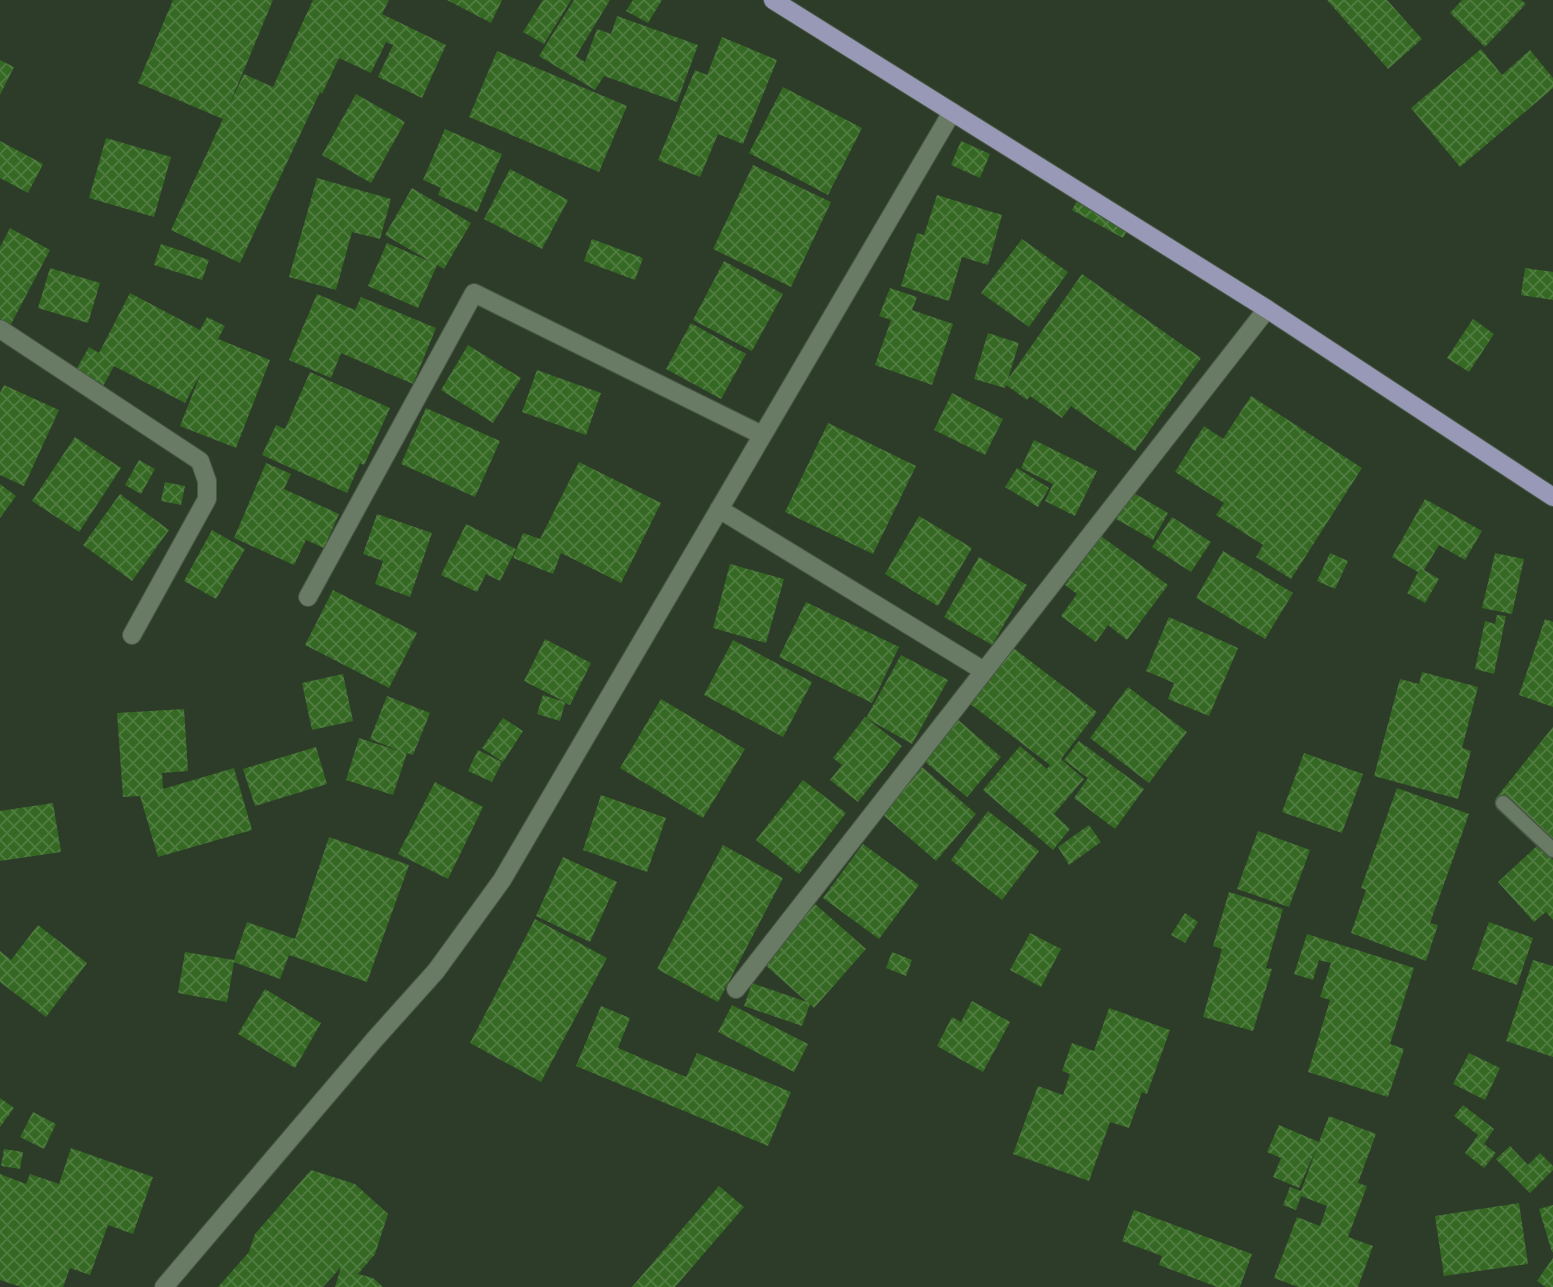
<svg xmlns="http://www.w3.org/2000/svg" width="1553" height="1287" font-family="Signika,sans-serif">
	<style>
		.building { fill: url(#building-cross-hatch) }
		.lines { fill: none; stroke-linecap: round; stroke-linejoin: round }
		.service-casing { stroke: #495745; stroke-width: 17 }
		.minor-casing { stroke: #495745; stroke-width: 20 }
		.primary-casing { stroke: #495745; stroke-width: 20 }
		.service { stroke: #697b64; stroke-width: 14 }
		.minor { stroke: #697b64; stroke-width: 18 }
		.primary { stroke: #9898b7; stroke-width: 18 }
	</style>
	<defs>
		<pattern id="building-cross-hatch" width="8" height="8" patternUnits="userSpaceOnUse" patternTransform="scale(1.75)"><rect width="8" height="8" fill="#356823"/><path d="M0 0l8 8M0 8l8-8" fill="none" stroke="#517d42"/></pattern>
	</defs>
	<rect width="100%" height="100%" fill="#2c3c28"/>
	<path class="building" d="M173,0H273L229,106L244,74L273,87L313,0H389L382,14L446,45L422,98L378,77L393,45L386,42L371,73L339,58L322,94L320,92L240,263L171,230L223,119L138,83Z
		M447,0H502L491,23Z
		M543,0H571L544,44L523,32Z
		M574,0H610L576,56L585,62L597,29L611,34L617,16L698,45L677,102L604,76L595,90L539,56Z
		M633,0H662L648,23L626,11Z
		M1327,0H1387L1422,39L1388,69Z
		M1462,0H1521L1526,4L1485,47L1450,13Z
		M722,37L777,60L743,144L718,134L700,177L658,160L695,70L707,75Z
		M1481,49L1502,75L1530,50L1553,78V88L1460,167L1411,108Z
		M497,51L627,106L599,172L469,117Z
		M0,60L14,67L0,95Z
		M783,87L862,128L828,195L749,153Z
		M356,94L405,122L371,183L322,155Z
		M445,129L502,154L477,212L438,195L441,188L423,180Z
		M106,138L171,157L154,217L89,198Z
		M0,141L43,164L28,193L0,178Z
		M961,141L990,154L980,178L951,165Z
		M753,165L831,202L791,287L713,249Z
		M510,169L568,200L542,249L484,219Z
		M317,178L391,199L380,239L352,232L336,290L289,277Z
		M412,188L471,223L444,269L437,265L418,308L368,286L387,243L431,262L385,235Z
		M937,195L1002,215L988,265L962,257L949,301L901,286L917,233L924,235Z
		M1080,195L1131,223L1123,238L1072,210Z
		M10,228L50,250L10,326L0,321V247Z
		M592,239L643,258L635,280L584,261Z
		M1022,239L1068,272L1029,327L981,293Z
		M161,244L209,260L202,280L154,265Z
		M724,261L783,294L752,351L693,320Z
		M50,268L100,283L88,323L38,308Z
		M1525,268L1553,272V300L1521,295Z
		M1082,274L1201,358L1135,451L1071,406L1062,418L1030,396L1027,400L1006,385L1005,388L974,379L988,333L1019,343L1008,379Z
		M890,288L917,297L912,310L953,324L932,385L875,365L891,320L879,316Z
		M130,293L200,330L207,317L225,326L218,339L270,360L236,448L180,426L201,373L185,403L114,366L101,390L73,375L89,347L99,353Z
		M317,294L355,310L361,297L436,328L413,384L341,353L331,378L289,360Z
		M1473,319L1494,334L1469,372L1447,358Z
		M691,323L746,354L721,399L666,369Z
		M468,345L521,378L493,423L441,390Z
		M537,370L601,393L586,435L522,412Z
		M310,372L390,408L364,465L360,463L347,493L262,455L276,425L285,429Z
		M4,385L59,410L24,486L0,475V393Z
		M952,393L1003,419L985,455L934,430Z
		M1251,396L1362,468L1291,579L1256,557L1263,545L1216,515L1224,503L1175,472L1204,426L1223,439Z
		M426,408L500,441L475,497L401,464Z
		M828,423L916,466L873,554L785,512Z
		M75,437L121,468L79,532L32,501Z
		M1034,440L1097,471L1075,516L1045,501L1053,484L1021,468Z
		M139,460L155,469L141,494L125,485Z
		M579,462L661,503L621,583L561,553L553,574L513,558L523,533L540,539Z
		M266,463L291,474L284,489L339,514L324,548L306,540L294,565L234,538Z
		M1017,468L1049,488L1038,507L1005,487Z
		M165,482L185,486L181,505L161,501Z
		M0,484L16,496L0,518Z
		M1132,492L1168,513L1153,540L1116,519Z
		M120,494L169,530L132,581L83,545Z
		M1425,499L1482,531L1465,560L1439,545L1424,570L1439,579L1425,603L1407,593L1418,572L1392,557Z
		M377,514L432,533L410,597L375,584L383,561L363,554Z
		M919,516L972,548L938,606L885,574Z
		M1172,517L1211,542L1191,572L1152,547Z
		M466,524L516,549L500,581L486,574L477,592L441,575Z
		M212,530L245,549L216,599L184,581Z
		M1101,536L1168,585L1127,640L1108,625L1096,642L1061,616L1077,594L1065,585Z
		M1223,551L1293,593L1265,639L1196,598Z
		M1330,553L1348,561L1335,589L1317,581Z
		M1495,553L1524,559L1512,614L1482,608Z
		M979,557L1027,585L992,645L944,617Z
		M730,564L784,579L766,643L713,628Z
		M333,590L417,633L389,688L305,645Z
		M806,602L899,647L872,703L779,657Z
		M1497,615L1506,616L1494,674L1475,669L1485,621L1495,624Z
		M1169,617L1238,648L1209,716L1168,699L1174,683L1146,671Z
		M1545,619L1553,622V707L1519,695Z
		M545,639L591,663L570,705L565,703L560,721L537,714L543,695L565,702L524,681Z
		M733,640L812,682L783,737L704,695Z
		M1012,647L1097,712L1061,759L1084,779L1054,814L1070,829L1053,850L983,790L1020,746L1047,769L1050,765L969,703Z
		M901,655L948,680L912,744L866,718Z
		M1422,672L1478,687L1462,748L1471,751L1458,799L1374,776L1400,679L1419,684Z
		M343,674L353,721L312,730L302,683Z
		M1128,687L1187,732L1149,783L1090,738Z
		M387,696L430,713L413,755L407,753L393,795L346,780L359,738L402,752L370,739Z
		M661,699L745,749L703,818L620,768Z
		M184,709L188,771L162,773L163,789L234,768L252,830L158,857L140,796L123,797L117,713Z
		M865,717L902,746L858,802L830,780L842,765L833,758Z
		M503,718L523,731L503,762L482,748Z
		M956,718L1001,757L967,797L922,759Z
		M1553,727V843L1496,798Z
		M1079,741L1144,789L1115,829L1074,798L1088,778L1064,760Z
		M316,747L327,784L255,806L243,769Z
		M478,750L502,762L492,782L468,771Z
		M1304,753L1363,774L1342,833L1282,812Z
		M922,767L976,814L936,861L882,814Z
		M803,780L846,813L799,874L756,840Z
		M435,782L483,807L448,879L398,854Z
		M1397,788L1469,814L1430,923L1438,925L1426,961L1351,933L1366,890L1361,888Z
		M601,795L666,818L647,872L583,850Z
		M53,803L61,852L0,861V811Z
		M988,811L1039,851L1002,900L951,860Z
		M1089,825L1101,842L1069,865L1058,847Z
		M1258,831L1310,850L1289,907L1237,889Z
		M329,837L409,865L367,982L289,955L280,979L234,962L227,1002L178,993L185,952L234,960L247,922L295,939Z
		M863,844L919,885L879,939L823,898Z
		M1539,844L1553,860V920L1546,912L1534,922L1498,882Z
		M723,845L783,878L718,1002L657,969Z
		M563,857L617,882L590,942L536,916Z
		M1229,892L1283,909L1266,968L1272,969L1253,1031L1203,1017L1222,949L1213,946Z
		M815,904L866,949L814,1008L810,1004L802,1026L744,1006L752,983L807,1002L763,963Z
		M1185,913L1198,922L1185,943L1171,935Z
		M535,919L607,958L541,1082L470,1043Z
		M1489,922L1533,938L1517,985L1472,969Z
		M38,925L87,963L46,1017L0,982V951L11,960Z
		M1030,933L1061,949L1041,987L1010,970Z
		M1307,934L1414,968L1390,1044L1404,1049L1388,1097L1308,1072L1330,1000L1320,997L1331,963L1319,960L1313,980L1294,974Z
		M892,952L912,960L906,976L886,968Z
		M1533,960L1553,966V1057L1506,1041Z
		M265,989L321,1023L295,1068L238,1034Z
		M972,1001L1010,1022L983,1072L937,1046L952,1017L961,1022Z
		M732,1005L808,1044L794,1072L718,1032Z
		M601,1006L630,1018L618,1048L686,1077L697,1053L791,1092L768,1146L576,1066Z
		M1109,1008L1170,1030L1147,1094L1142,1092L1129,1128L1110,1122L1089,1181L1013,1154L1038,1086L1063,1095L1070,1074L1062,1071L1072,1043L1094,1051Z
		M1469,1053L1500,1068L1485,1100L1453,1084Z
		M0,1098L14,1108L0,1127Z
		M1463,1105L1494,1129L1484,1144L1496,1153L1484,1168L1465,1153L1478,1135L1454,1116Z
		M33,1112L56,1124L44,1149L20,1137Z
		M1329,1116L1376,1134L1358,1183L1367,1186L1348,1237L1373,1246L1358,1287H1298L1274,1278L1297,1217L1320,1226L1327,1206L1301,1196L1296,1210L1283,1205L1290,1187L1301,1191L1317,1147L1299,1188L1273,1177L1281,1158L1267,1152L1279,1125L1319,1142Z
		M1510,1146L1528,1165L1540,1153L1553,1166V1170L1530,1193L1496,1159Z
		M71,1148L153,1177L133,1234L108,1225L90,1275L70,1268L63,1287H21L0,1280V1174L26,1184L30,1174L59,1184Z
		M4,1149L23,1152L20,1169L1,1166Z
		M311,1170L355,1184L388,1214L375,1254L358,1274L373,1278L383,1287H335L341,1267L323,1287H218L249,1252L255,1234Z
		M719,1186L744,1207L675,1287H632Z
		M1519,1203L1528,1264L1444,1276L1435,1216Z
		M1553,1205V1252H1552L1539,1209Z
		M1134,1210L1252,1254L1240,1287H1217L1159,1265L1162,1256L1122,1241Z
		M1553,1258V1287H1546L1537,1281Z"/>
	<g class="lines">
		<g class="service-casing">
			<path id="service" d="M1503,803L1553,850"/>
		</g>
		<g class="minor-casing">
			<path id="minor" d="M0,329L200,461L207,481V499L132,635
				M719,509L984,671
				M308,597L474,293L762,435
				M736,989L1267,309
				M164,1287L375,1039L436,971L502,880L952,112"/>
		</g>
		<g class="primary-casing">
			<path id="primary" d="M773,0L1267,309L1553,497"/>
		</g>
		<use href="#service" class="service"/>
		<use href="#minor" class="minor"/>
		<use href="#primary" class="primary"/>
	</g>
</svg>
